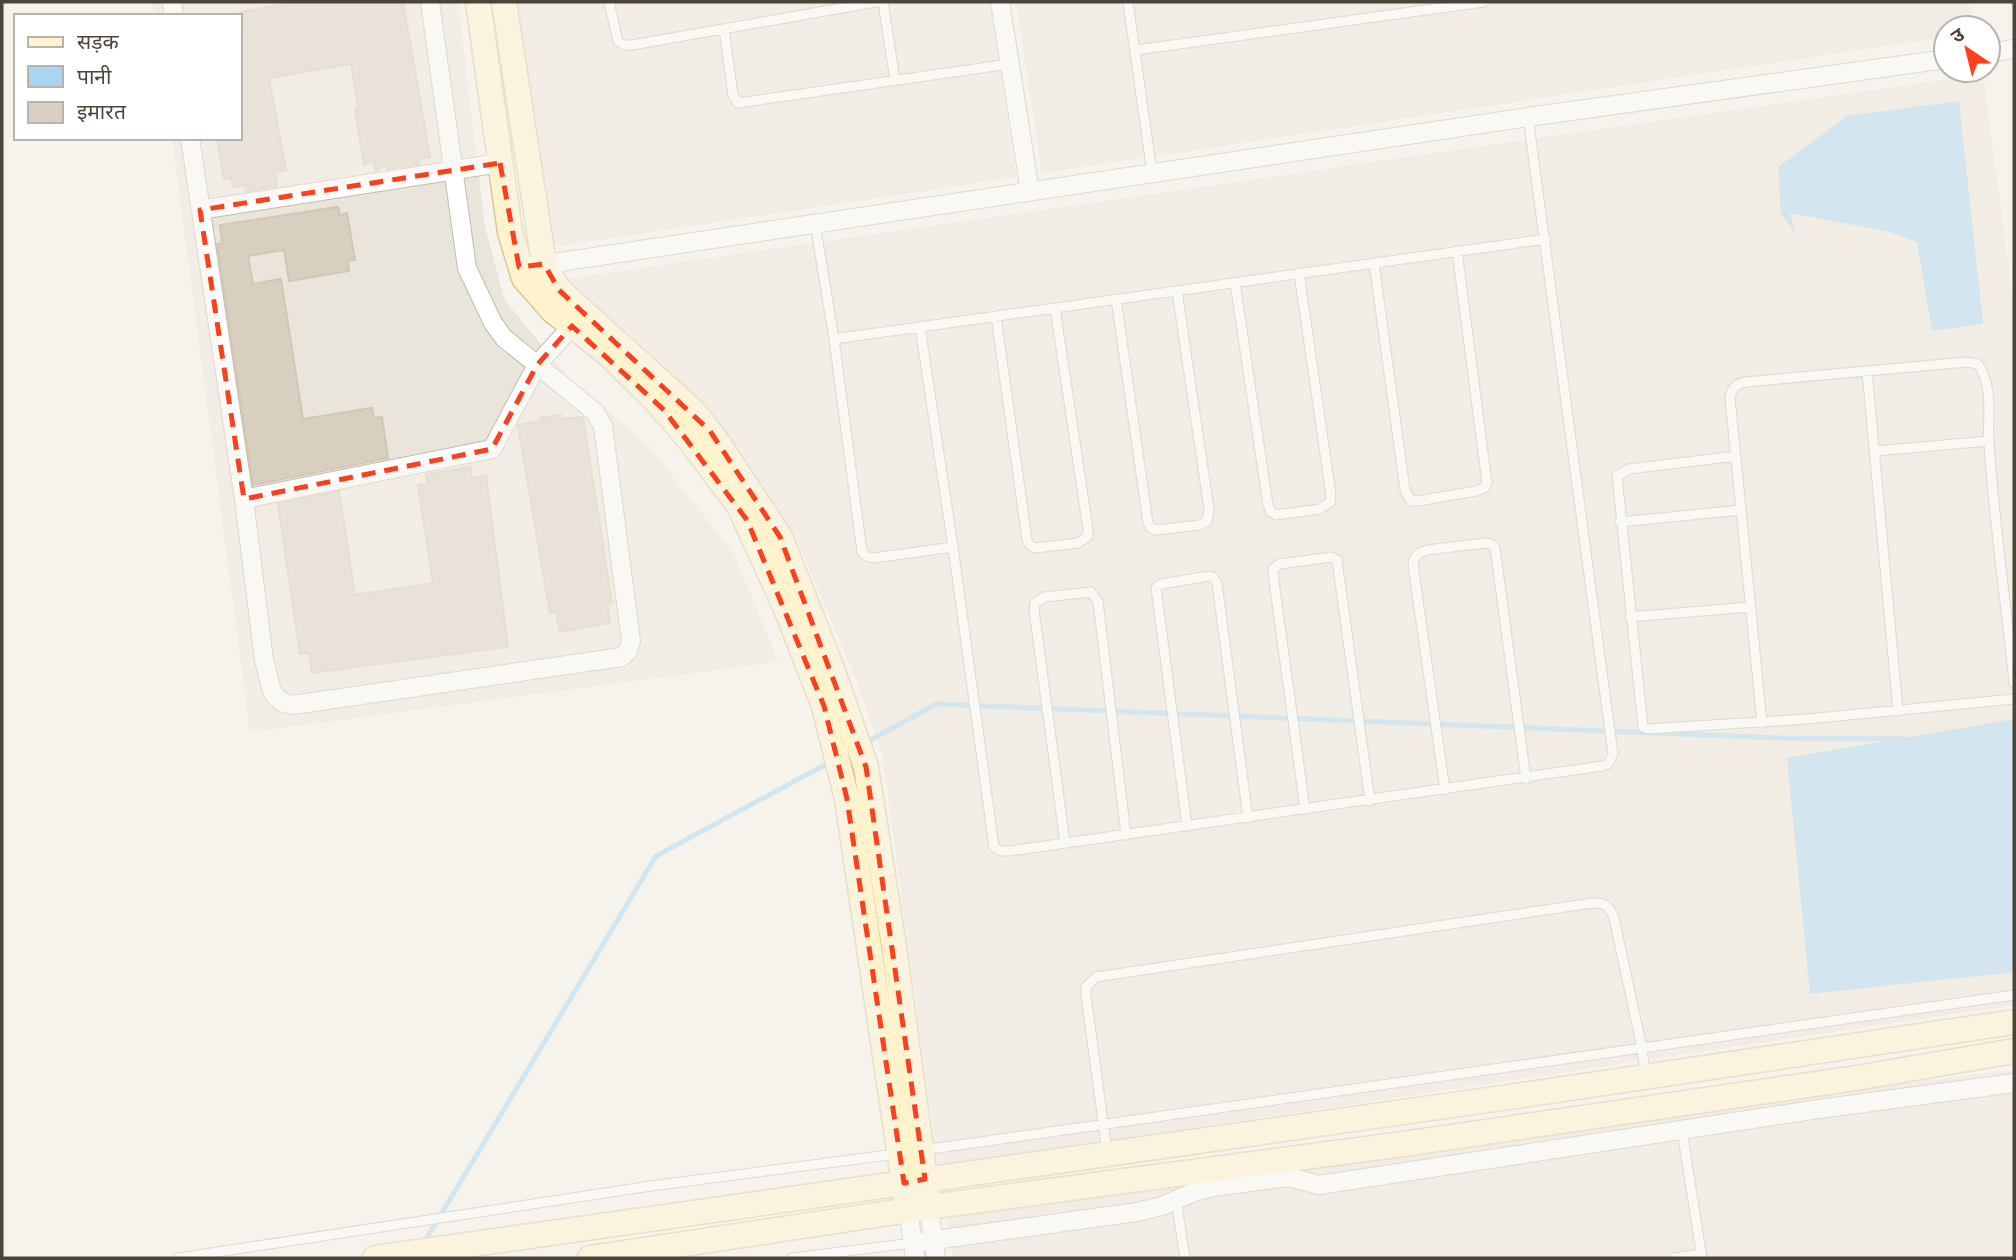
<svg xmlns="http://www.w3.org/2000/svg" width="2016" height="1260" font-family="Arial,'Noto Sans Devanagari',sans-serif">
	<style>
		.residential { fill: #eae5da }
		.water { fill: #a9d4f2 }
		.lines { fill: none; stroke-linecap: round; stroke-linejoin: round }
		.stream { stroke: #a9d4f2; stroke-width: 5 }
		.building { fill: #d8cfc1; stroke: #d3c7b4; stroke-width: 2 }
		.lane-casing { stroke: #c2bbae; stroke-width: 11 }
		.street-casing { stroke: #c2bbae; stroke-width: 20 }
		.secondary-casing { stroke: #d6c79b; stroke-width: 27 }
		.lane { stroke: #fff; stroke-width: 9 }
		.street { stroke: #fff; stroke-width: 18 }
		.secondary { stroke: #fff3cd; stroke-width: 24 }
		.marked { fill: none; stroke: #fc3f1d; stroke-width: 5; stroke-dasharray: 14 9; stroke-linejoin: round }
	</style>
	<rect width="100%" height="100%" fill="#f6f3ec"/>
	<path class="residential" d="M153,2H458L485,227L504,299L571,381L648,445L735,556L778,662L250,732L172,138H240V16H155Z
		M517,2H990L1016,177L553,247Z
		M1016,2H1969L1972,28H1946V37L1042,173Z
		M1983,74L2014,308V1005L938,1166L882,752L857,682L797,540L703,407L565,279Z
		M2014,1070V1258H953L944,1196Z"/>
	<path class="water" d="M1959,101L1983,324L1932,331L1917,242L1886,231L1790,213L1795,232L1781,213L1778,167L1847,116Z
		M2014,719V972L1810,994L1787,758Z"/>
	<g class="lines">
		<path class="stream" d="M865,743L936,704L1782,738L1905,739
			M423,1244L656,856L832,761"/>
	</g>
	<path class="building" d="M296,2H403L430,157L418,160L419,164L387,169V164L376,171L373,160L364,165L355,109L358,108L351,64L269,78L286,170L275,172L277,186L246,191L245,185L233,187L231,178L224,179L217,138H240V12Z
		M338,207L340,215L347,213L355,260L348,261L349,271L289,281L284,250L248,256L253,284L281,279L303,419L372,408L374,418L382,417L388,458L253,485L217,244L222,243L220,225Z
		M561,415V419L583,417L612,603L607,605L610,623L560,632L556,612L550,613L545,584L518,425L541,421L540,418Z
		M470,467L472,478L486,476L508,647L312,673L309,653L300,654L278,504L339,491L355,595L433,583L418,485L428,484L426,474Z"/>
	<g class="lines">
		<g class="lane-casing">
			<path id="lane" d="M609,2L618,41L624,45H632L876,2
				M883,2L895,80
				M1128,2L1152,173
				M724,29L733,95L738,103L1009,64
				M1136,50L1484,2
				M815,223L834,339L862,552L866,556L873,558L953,547
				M1374,263L1405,490L1411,501H1418L1476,491L1484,488L1487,483L1457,251
				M1235,283L1268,505L1271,512L1276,515L1320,509L1330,502L1331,495L1299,273
				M1116,299L1148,523L1151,528L1156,530L1200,525L1207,521L1209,509L1177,291
				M996,316L1027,540L1030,545L1035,548L1078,543L1088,536V529L1055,308
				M920,327L953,547L994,847L1001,851H1010L1602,766L1608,764L1613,754L1528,117
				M834,339L1546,239
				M1867,371L1898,711
				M1875,451L1989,441
				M1736,456L1629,469L1617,476L1643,727L1647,729L1807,719L2014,699
				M1620,522L1741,510
				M1630,617L1750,607
				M1762,723L1730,398C1732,388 1735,384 1746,382L1967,362L1978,364C1994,388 1987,416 1989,443C1994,523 2006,603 2014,683
				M1445,790L1413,565C1414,556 1418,553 1427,550L1485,543L1491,544L1495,548L1526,779
				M1305,809L1273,574V569L1279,564L1331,557L1337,560L1370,801
				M1187,826L1156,588L1161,584L1209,576L1213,577L1217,583L1248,818
				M1065,843L1034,610L1035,603L1044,597L1091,592L1098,602L1126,835
				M1682,1131L1702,1258
				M924,1150L2014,995
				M1107,1151L1086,996V987L1096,977L1592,903C1605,903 1609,905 1614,918L1642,1048L1645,1074
				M1176,1200L1185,1258
				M178,1258L651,1186L896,1154
				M792,1258L913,1243
				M1674,1258L1701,1254"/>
		</g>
		<g class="street-casing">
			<path id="street" d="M172,2L174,16
				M1000,2L1030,191
				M1988,53L2014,49
				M190,138L244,499L264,660L272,691L277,698L284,703L293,705L622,657L628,651L631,641L603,426L595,412L504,338L493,323L467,268L430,2
				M200,210L500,163
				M533,266L1528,117L1946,59
				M244,499L492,449L537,365L572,326
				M929,1207L936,1258
				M908,1210L915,1258
				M913,1243L1137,1212L1162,1206L1194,1192L1213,1187L1289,1177L1319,1185L1819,1109L2014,1083"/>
		</g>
		<g class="secondary-casing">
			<path id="secondary" d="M478,2L510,232L524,278L553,311L606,352L654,399L688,438L739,506L787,611L824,706L847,799L906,1197
				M504,2L544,264L559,290L693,411L716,440L780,537L831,666L866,767L894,947L927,1193
				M375,1258L1516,1096L2014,1022
				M590,1258L929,1207L1396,1145L1856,1078L2014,1051"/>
		</g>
		<use href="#lane" class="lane"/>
		<use href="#street" class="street"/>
		<use href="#secondary" class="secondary"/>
	</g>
	<path d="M0 0H2016V1260H0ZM500,163L519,267L544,264L559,290L710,431L780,537L866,767L925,1179L904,1183L847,799L824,706L747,520L664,410L572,326L537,365L492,449L244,499L200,210Z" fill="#f6f3ec" fill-opacity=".55" fill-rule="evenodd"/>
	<path class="marked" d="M500,163L519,267L544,264L559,290L710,431L780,537L866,767L925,1179L904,1183L847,799L824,706L747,520L664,410L572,326L537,365L492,449L244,499L200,210Z"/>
	<rect width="2016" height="1260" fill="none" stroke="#4b4439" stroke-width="7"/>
	<rect x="14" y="14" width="228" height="126" fill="#ffffff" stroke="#b7b4b0" stroke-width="2"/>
	<rect x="28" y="37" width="35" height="10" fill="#fff3cd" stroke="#b7b4b0" stroke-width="2"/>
	<text x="77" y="49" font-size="21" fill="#4b4439">सड़क</text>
	<rect x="28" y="66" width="35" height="21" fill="#a9d4f2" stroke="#b7b4b0" stroke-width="2"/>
	<text x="77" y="84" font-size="21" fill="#4b4439">पानी</text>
	<rect x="28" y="102" width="35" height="21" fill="#d8cfc1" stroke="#b7b4b0" stroke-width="2"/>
	<text x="77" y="119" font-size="21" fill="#4b4439">इमारत</text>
	<g transform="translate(1967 49) rotate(325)"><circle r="33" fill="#ffffff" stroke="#b7b4b0" stroke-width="2"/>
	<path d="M0-5L12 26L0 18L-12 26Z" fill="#fc3f1d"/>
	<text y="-10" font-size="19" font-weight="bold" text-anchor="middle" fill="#4b4439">उ</text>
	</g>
</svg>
